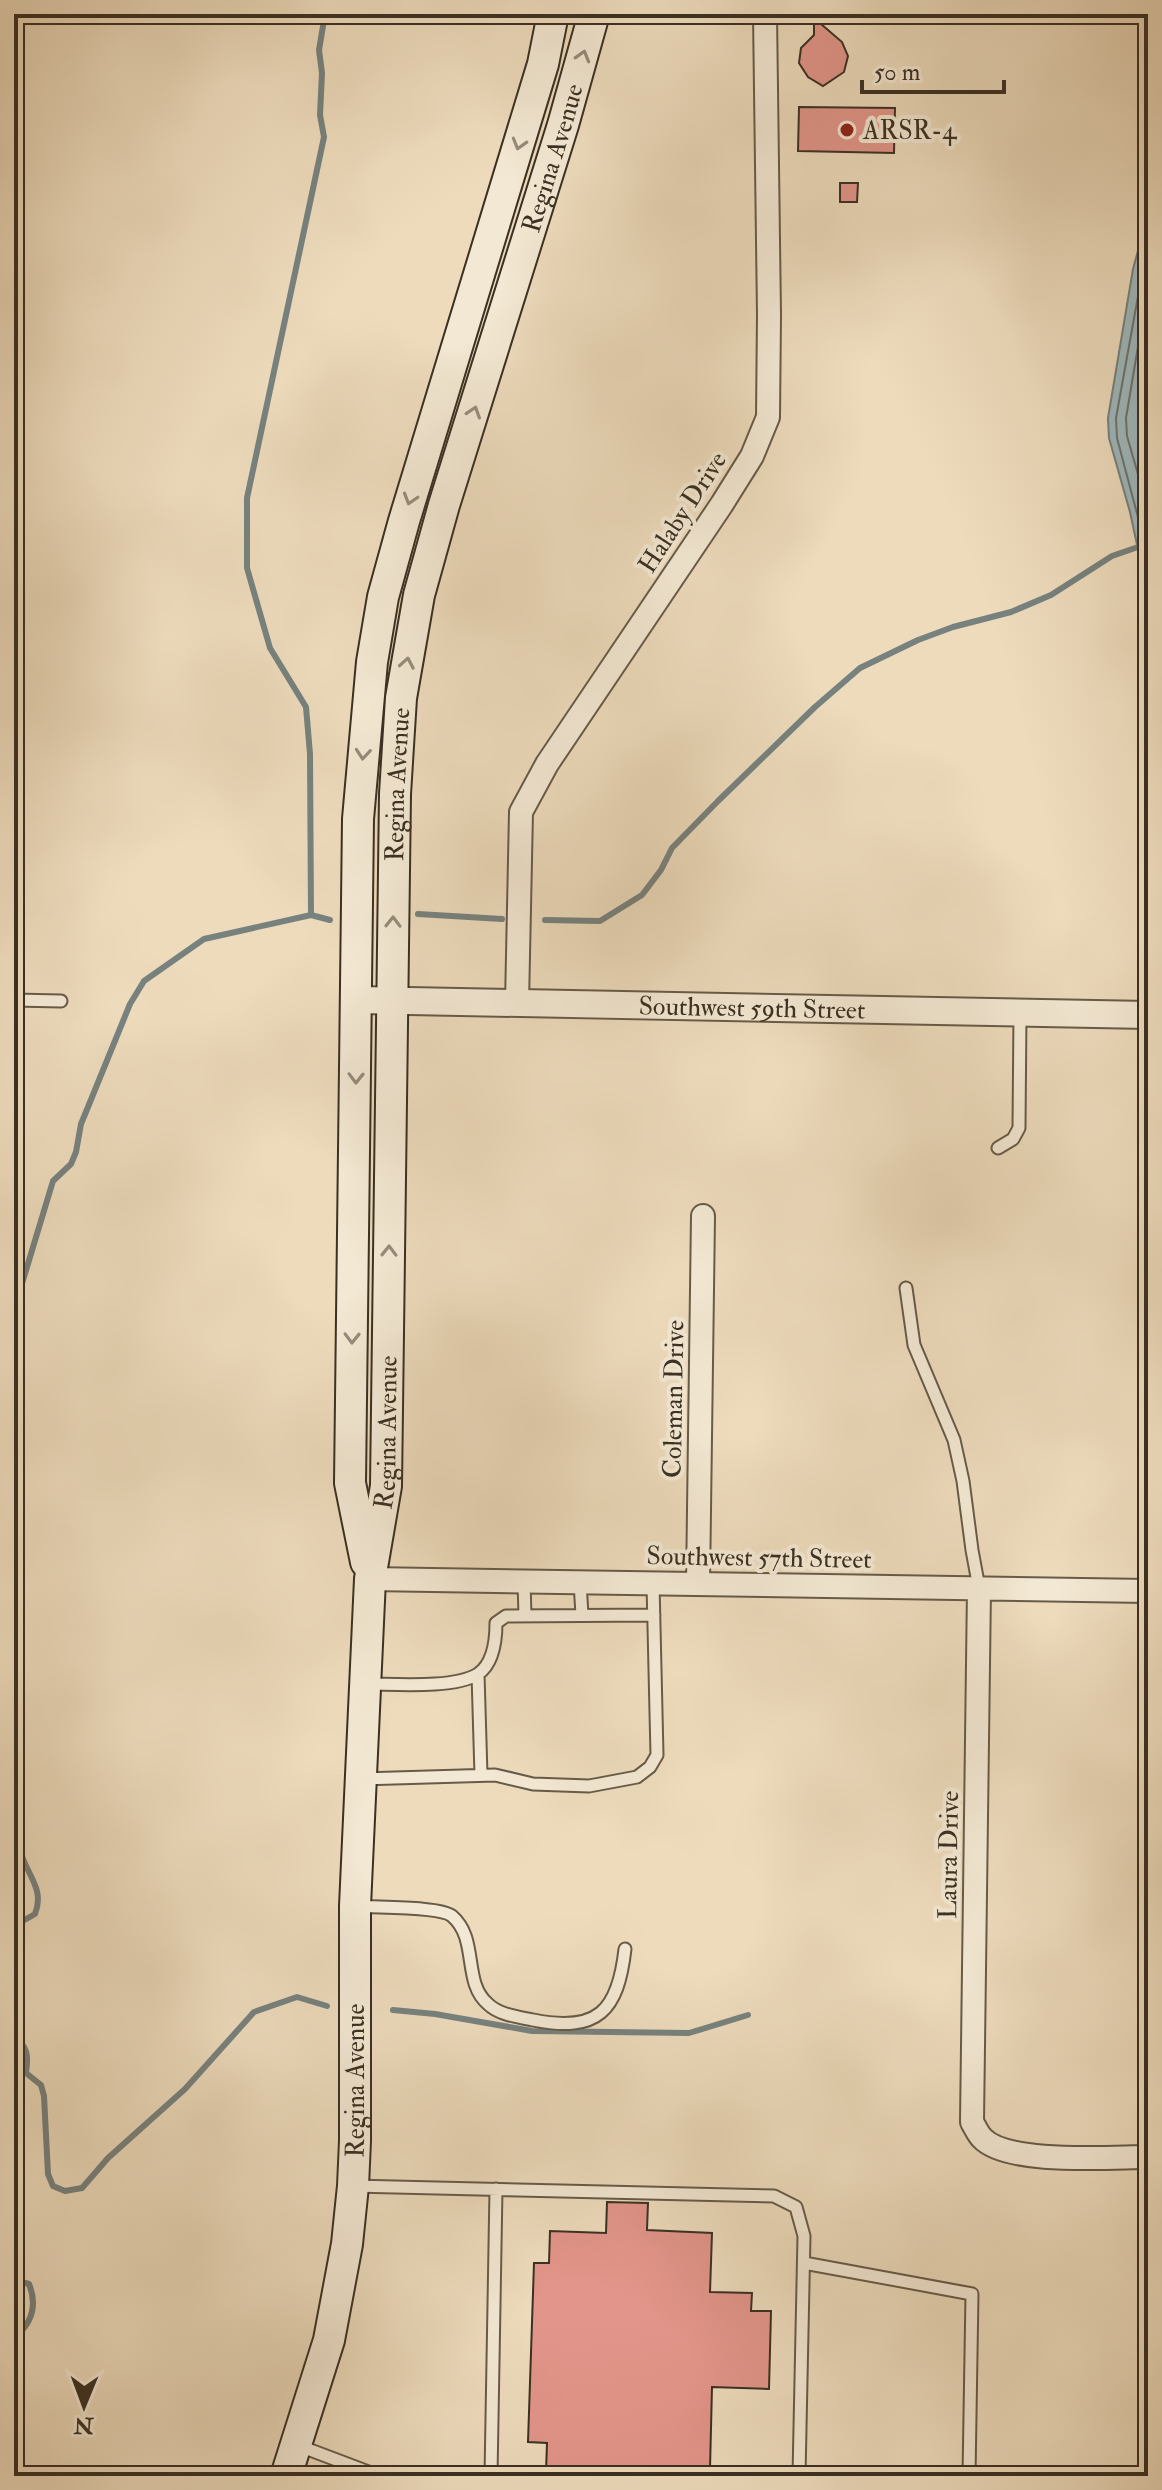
<svg xmlns="http://www.w3.org/2000/svg" width="1162" height="2490" font-family="'IM FELL Double Pica',serif">
	<style>
		.water { fill: #9fb8bc; stroke: #77827f; stroke-width: 2 }
		.lines { fill: none; stroke-linecap: round; stroke-linejoin: round }
		.shore { stroke: #6c7470; stroke-width: 2 }
		.stream { stroke: #77827f; stroke-width: 6 }
		.building { fill: #e2958a; stroke: #3a3023; stroke-width: 2 }
		.service-casing { stroke: #675b49; stroke-width: 15 }
		.minor-casing { stroke: #675b49; stroke-width: 26 }
		.tertiary-casing { stroke: #675b49; stroke-width: 30 }
		.secondary-casing { stroke: #3a3023; stroke-width: 34 }
		.service { stroke: #f3e8d3; stroke-width: 11 }
		.minor { stroke: #f3e8d3; stroke-width: 22 }
		.tertiary { stroke: #f3e8d3; stroke-width: 26 }
		.secondary { stroke: #f3e8d3; stroke-width: 30 }
		.oneway { stroke: #968c7b }
		.poi-dot { fill: #8f2418; stroke: #f3e8d3; stroke-width: 3 }
		.labels { text-anchor: middle; stroke-width: 8; stroke-linejoin: round; paint-order: stroke }
		.poi-label { font-size: 26px; fill: #3a3023; stroke: #f3e8d3; text-anchor: start }
		.street-label { font-size: 26px; fill: #3a3023; stroke: #f3e8d3 }
	</style>
	<rect width="100%" height="100%" fill="#eddbbc"/>
	<filter id="stains"><feTurbulence type="fractalNoise" baseFrequency=".0025" numOctaves="4"/><feColorMatrix values="0 0 0 0 .2 0 0 0 0 .09 0 0 0 0 .02 0 0 0 .5 -.17"/></filter>
	<radialGradient id="worn" r=".72"><stop offset=".6" stop-color="#630" stop-opacity="0"/><stop offset="1" stop-color="#630" stop-opacity=".3"/></radialGradient>
	<path class="water" d="M1148,214V596L1130,512L1109,438L1108,418L1133,269Z"/>
	<g class="lines">
		<path class="shore" d="M1148,241L1116,418L1117,438L1148,555
			M1148,287L1126,418L1127,436L1148,509
			M1148,355L1138,419L1139,434L1148,466"/>
		<path class="stream" d="M418,914L502,919
			M311,915L330,920
			M545,920L600,921L642,895L661,870L672,848L718,801L815,707L860,668L918,640L953,627L1011,612L1051,595L1112,556L1138,547L1140,541
			M14,1310L53,1181L71,1164L76,1152L81,1124L88,1107L130,1004L144,981L204,939L311,915L310,754L306,707L270,648L247,568V498L324,137L320,115L322,73L319,50L325,14
			M14,1808C16,1823 17,1839 21,1853C27,1875 45,1889 35,1914L14,1926
			M393,2010L435,2014L532,2031L689,2033L748,2015
			M14,2039C29,2045 28,2059 26,2073
			M14,2074L26,2073L41,2085L44,2096L48,2174L53,2186L65,2191L82,2188L108,2158L185,2089L254,2012L297,1997L327,2006
			M14,2280L29,2284C38,2306 31,2324 14,2338"/>
	</g>
	<path class="building" d="M814,18L842,42L848,56L844,72L823,86L808,77L799,63L801,48L814,35Z
		M799,107L895,108L894,153L798,151Z
		M840,183H858L857,202H840Z
		M607,2202L648,2203L647,2230L712,2233L710,2292L752,2293L751,2311H771L769,2389L712,2387L710,2469L657,2468V2476H588V2473L546,2472L547,2443L528,2442L534,2263H549L550,2231L606,2233Z"/>
	<g class="lines">
		<g class="service-casing">
			<path id="service" d="M14,1000L61,1001
				M998,1148L1013,1139L1019,1128L1020,1013
				M906,1288L914,1345L954,1440L963,1481L972,1550L979,1588
				M524,1582L525,1616
				M580,1582L582,1615
				M478,1674L481,1775
				M366,1684C394,1684 454,1689 478,1674C494,1663 496,1640 496,1623L506,1616L654,1615
				M361,1779L495,1775L533,1784L589,1786L637,1777L650,1767L657,1755L653,1584
				M355,1906C375,1908 440,1906 452,1916C479,1939 462,1982 488,2004C499,2015 519,2017 533,2020C598,2033 618,2011 625,1949
				M353,2186L774,2196L796,2207L804,2236L799,2476
				M804,2263L972,2294L969,2476
				M297,2445L379,2476
				M491,2476L496,2189"/>
		</g>
		<g class="minor-casing">
			<path id="minor" d="M517,1003L521,812L547,764L722,504L752,456L768,417L769,315L765,14
				M370,1579L1148,1591
				M698,1584L703,1216
				M979,1588L972,2122C975,2127 978,2134 982,2138C1007,2165 1110,2157 1148,2157"/>
		</g>
		<g class="tertiary-casing">
			<g id="tertiary">
				<path id="s1" d="M358,1000L1148,1015"/>
			</g>
		</g>
		<g class="secondary-casing">
			<g id="secondary">
				<path d="M366,1562L350,1483L358,819L372,662L383,597L404,521L543,64L553,14"/>
				<path id="s2" d="M286,2476L329,2340L347,2244L353,2186L355,2141V1906L370,1579L386,1486L395,794L401,698L419,595L444,505L563,125L594,14"/>
			</g>
		</g>
		<use href="#service" class="service"/>
		<use href="#minor" class="minor"/>
		<use href="#tertiary" class="tertiary"/>
		<use href="#secondary" class="secondary"/>
	</g>
	<defs><path id="oneway-chevron" d="M-2-3.5L2.5 0L-2 3.5" fill="none" stroke-width="1.6" stroke-linecap="round" stroke-linejoin="round" transform="scale(2)"/></defs>
	<g class="oneway">
		<use href="#oneway-chevron" transform="translate(583 56) rotate(-74)"/>
		<use href="#oneway-chevron" transform="translate(519 144) rotate(106)"/>
		<use href="#oneway-chevron" transform="translate(474 412) rotate(-72)"/>
		<use href="#oneway-chevron" transform="translate(410 499) rotate(107)"/>
		<use href="#oneway-chevron" transform="translate(407 663) rotate(-80)"/>
		<use href="#oneway-chevron" transform="translate(363 754) rotate(95)"/>
		<use href="#oneway-chevron" transform="translate(393 922) rotate(-89)"/>
		<use href="#oneway-chevron" transform="translate(356 1078) rotate(91)"/>
		<use href="#oneway-chevron" transform="translate(389 1251) rotate(-89)"/>
		<use href="#oneway-chevron" transform="translate(352 1338) rotate(91)"/>
	</g>
	<circle class="poi-dot" cx="847" cy="130" r="8"/>
	<g class="labels">
		<g class="poi-label">
			<text x="863" y="139">ARSR-4</text>
		</g>
		<g class="street-label">
			<text dy="9" stroke="none"><textPath href="#s2" startOffset="2350">Regina Avenue</textPath></text>
			<text transform="translate(682 512) rotate(-57)" y="9">Halaby Drive</text>
			<text dy="9" stroke="none"><textPath href="#s2" startOffset="1702">Regina Avenue</textPath></text>
			<text dy="9" stroke="none"><textPath href="#s1" startOffset="394">Southwest 59th Street</textPath></text>
			<text transform="translate(673 1399) rotate(-89)" y="9">Coleman Drive</text>
			<text dy="9" stroke="none"><textPath href="#s2" startOffset="1054">Regina Avenue</textPath></text>
			<text transform="translate(759 1557) rotate(1)" y="9">Southwest 57th Street</text>
			<text transform="translate(948 1855) rotate(-89)" y="9">Laura Drive</text>
			<text dy="9" stroke="none"><textPath href="#s2" startOffset="404">Regina Avenue</textPath></text>
		</g>
	</g>
	<rect width="1162" height="2490" fill="none" stroke="#eddbbc" stroke-width="48"/>
	<rect x="16" y="16" width="1130" height="2458" fill="none" stroke="#3a3023" stroke-width="4"/>
	<rect x="24" y="24" width="1114" height="2442" fill="none" stroke="#3a3023" stroke-width="2"/>
	<g transform="translate(84 2406) rotate(181)" stroke="#f3e8d3" stroke-width="6" paint-order="stroke">
	<path d="M0-6L14 30L0 20L-14 30Z" fill="#3a3023"/>
	<text y="-12" font-size="22" font-weight="bold" text-anchor="middle" fill="#3a3023">N</text>
	</g>
	<path d="M862 80v12h142v-12" fill="none" stroke="#3a3023" stroke-width="4"/>
	<text x="874" y="80" font-size="24" fill="#3a3023" stroke="#f3e8d3" stroke-width="6" paint-order="stroke">50 m</text>
	<rect width="100%" height="100%" filter="url(#stains)"/>
	<rect width="100%" height="100%" fill="url(#worn)"/>
</svg>
